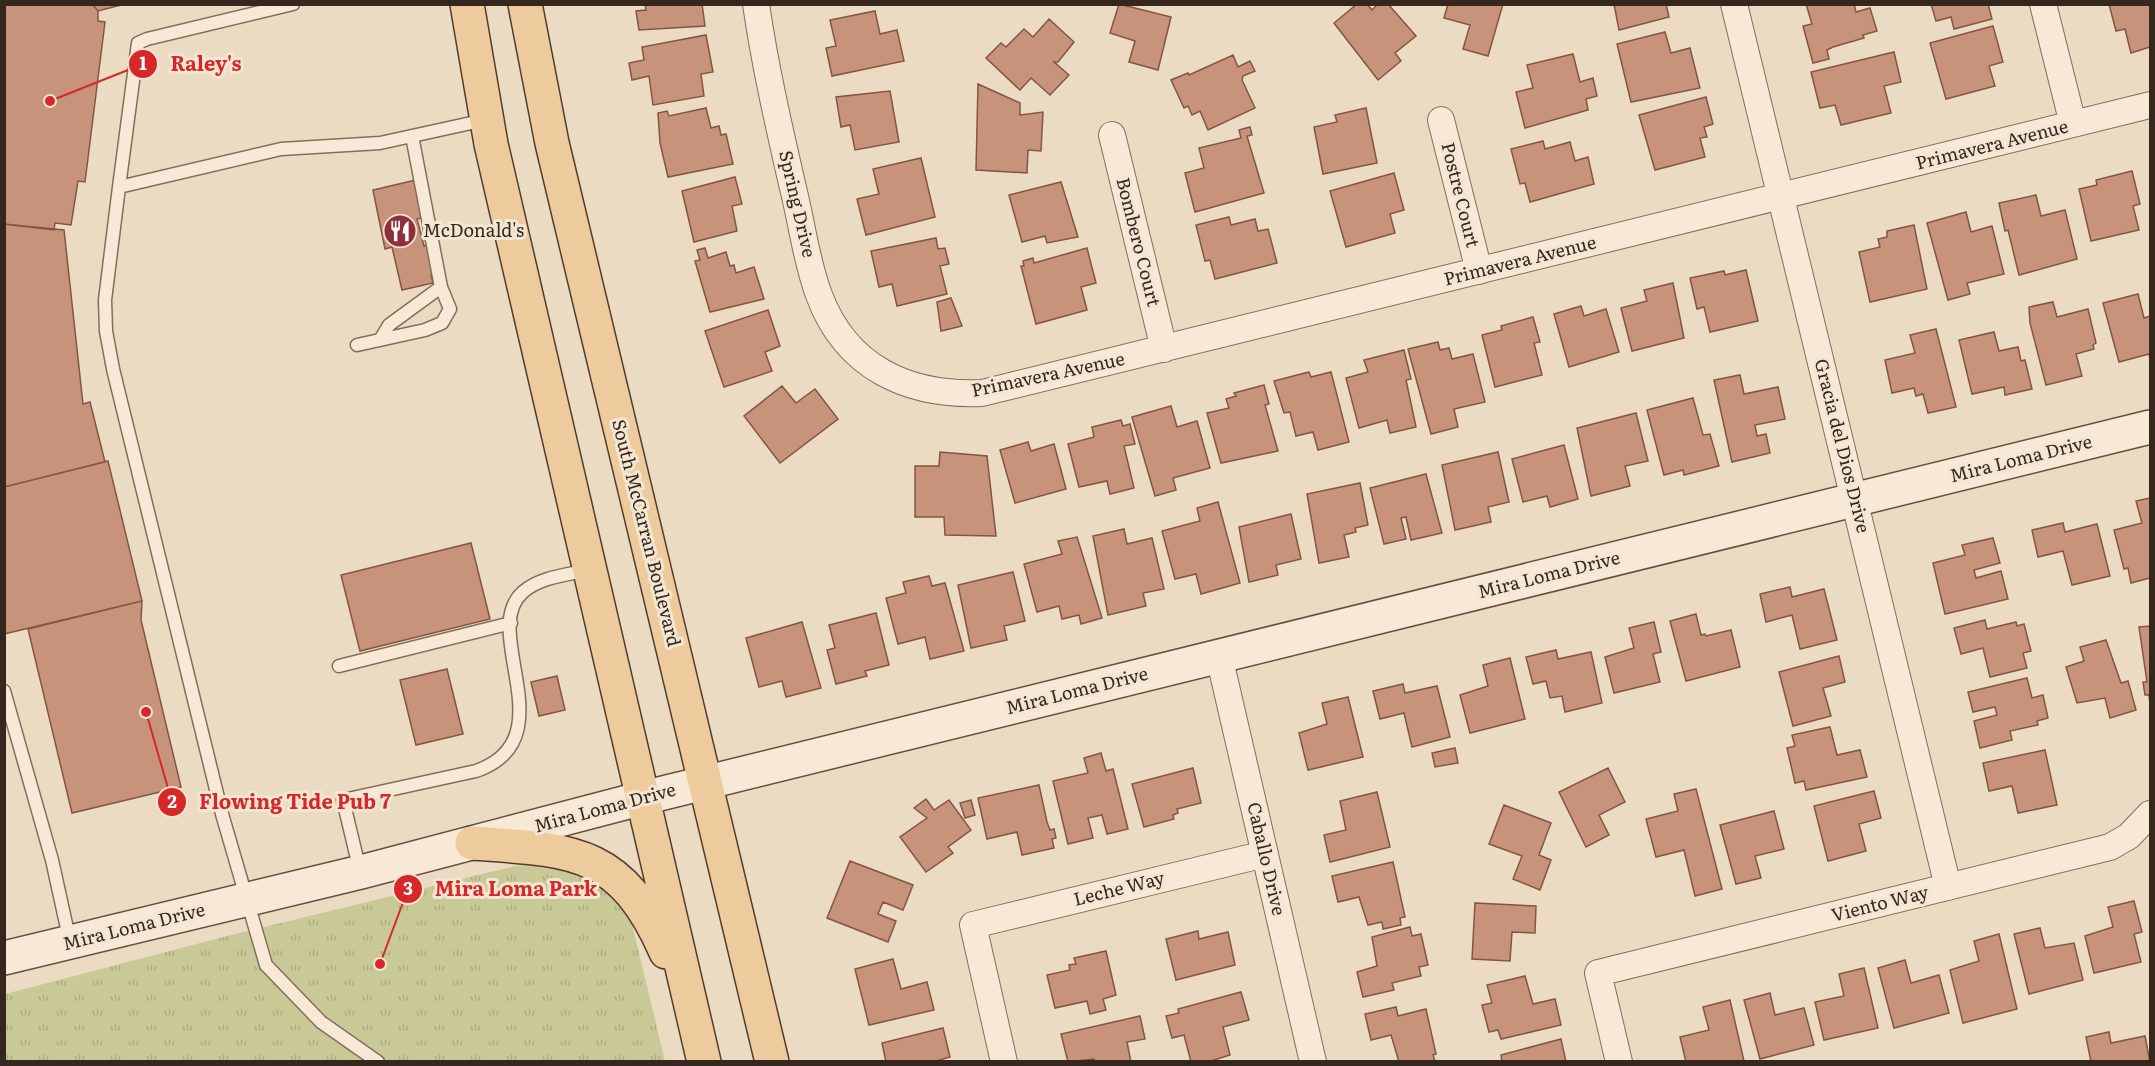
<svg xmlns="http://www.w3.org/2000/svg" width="2155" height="1066" font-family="Literata,serif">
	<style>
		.park { fill: url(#park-tufts) }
		.building { fill: #c8937b; stroke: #835542; stroke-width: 1.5 }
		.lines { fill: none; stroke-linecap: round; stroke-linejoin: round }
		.lane-casing { stroke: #856d5b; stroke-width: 15 }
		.street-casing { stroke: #856d5b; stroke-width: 28 }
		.secondary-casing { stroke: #674e3e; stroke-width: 36 }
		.primary-casing { stroke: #533c2f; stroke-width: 36 }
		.lane { stroke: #f7e9d6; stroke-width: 12 }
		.street { stroke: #f7e9d6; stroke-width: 26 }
		.secondary { stroke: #f7e9d6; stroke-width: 33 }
		.primary { stroke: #edcb9c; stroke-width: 33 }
		.labels { text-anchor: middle; stroke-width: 6; stroke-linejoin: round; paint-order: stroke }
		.street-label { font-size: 18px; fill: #35271e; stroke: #f3e6d2 }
		.poi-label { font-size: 18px; fill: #35271e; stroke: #f3e6d2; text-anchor: start }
		.leader { fill: none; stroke: #d62828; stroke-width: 2 }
		.callout-dot { fill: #d62828; stroke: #f3e6d2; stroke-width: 2 }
		.mark-label { font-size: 18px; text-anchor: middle; font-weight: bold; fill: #fff }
		.callout-label { font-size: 20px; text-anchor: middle; font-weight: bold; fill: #d62828; stroke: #f3e6d2; stroke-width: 6; stroke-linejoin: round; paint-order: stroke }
	</style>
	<defs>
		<pattern id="park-tufts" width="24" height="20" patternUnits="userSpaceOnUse" patternTransform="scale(1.5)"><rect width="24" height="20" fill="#c9c998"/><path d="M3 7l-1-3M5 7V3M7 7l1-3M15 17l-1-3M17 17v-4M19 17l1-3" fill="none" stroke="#adad83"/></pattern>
	</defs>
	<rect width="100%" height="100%" fill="#ecdbc3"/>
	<path class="park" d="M551,862L601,881L621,905L632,924L665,1061L5,1062V994L231,935L515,866Z"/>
	<path class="building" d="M4,4H92L98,11V21L105,22L85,182L78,181L71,225L55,223L54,230L4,224Z
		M92,4H125L98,11Z
		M645,4H702L705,26L639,30L636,11L646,10Z
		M1119,4L1171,17L1158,70L1129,62L1135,41L1110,33Z
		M1357,4H1367L1372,10L1378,4H1388L1416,36L1395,53L1401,61L1378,80L1334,23Z
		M1448,4H1503L1488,56L1463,49L1470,25L1444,18Z
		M1614,4H1666L1669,17L1619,30Z
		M1806,4H1854L1856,12L1870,8L1877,31L1863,35L1864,38L1833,47L1827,50L1829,59L1813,63L1803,26L1812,24Z
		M1931,4H1988L1992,19L1954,29L1951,17L1936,21Z
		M2109,4H2150V47L2131,53L2125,29L2116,31Z
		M875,11L880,34L897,30L904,61L832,76L826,48L836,46L830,20Z
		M1049,19L1074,42L1058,62H1054L1069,75L1050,95L1031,78L1020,90L986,58L1001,43L1006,47L1024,29L1033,37Z
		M1993,26L2003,62L1989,66L1995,86L1946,99L1930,43Z
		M1665,32L1671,53L1690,48L1700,88L1631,102L1617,44Z
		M706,35L713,72L701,74L704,96L653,105L649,76L632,80L629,63L644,60L642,47Z
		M1894,52L1901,82L1884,86L1891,113L1841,125L1835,105L1820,108L1811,72Z
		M1573,54L1580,82L1593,78L1597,96L1586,99L1588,110L1525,128L1516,92L1533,88L1527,65Z
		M1233,55L1238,67L1250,61L1255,71L1243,76L1242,80L1255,108L1208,130L1200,111L1192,115L1188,106L1184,108L1171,80L1188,73L1189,75Z
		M978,84L1020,103V115L1043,112L1041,151L1028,150L1027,173L976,170Z
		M890,91L899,142L855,150L850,125L841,127L836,97Z
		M1706,97L1713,124L1704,127L1707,137L1700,138L1705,157L1655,170L1639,115Z
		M706,108L711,128L719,126L721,135L726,134L733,164L668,177L660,143L658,113L667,111L669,116Z
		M1366,108L1377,163L1323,174L1314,127L1337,122L1335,115Z
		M1250,127L1252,135L1247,136L1264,193L1195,212L1185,173L1204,168L1199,148L1241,138L1239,130Z
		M1543,141L1545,149L1570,142L1575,161L1588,157L1594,184L1530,202L1525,183L1520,184L1511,149Z
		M921,158L935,217L866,235L857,199L879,194L873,169Z
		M2132,171L2140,204L2133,206L2139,230L2091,241L2079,189L2097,185L2096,180Z
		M1394,173L1404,210L1390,214L1395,233L1346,247L1330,191Z
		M735,177L742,204L732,206L737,231L694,242L682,191Z
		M416,180L430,216L417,219L424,246L436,243L443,272L431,275L433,283L402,290L392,247L385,249L373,190Z
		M1061,182L1078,237L1047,243L1045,236L1022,242L1009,195Z
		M2036,195L2041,216L2065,210L2077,259L2019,275L2008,230L2005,231L1999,203Z
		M1966,212L1971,232L1992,226L2004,274L1967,283L1970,294L1948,300L1927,223Z
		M1229,217L1231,225L1255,219L1258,231L1268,229L1277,263L1215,279L1210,260L1205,261L1196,225Z
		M4,224L64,230L83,404L90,402L105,462L4,487Z
		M1914,225L1927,289L1870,302L1859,252L1880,247L1878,239L1887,237V231Z
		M936,238L938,249L945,248L949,264L940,266L947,294L897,306L892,284L879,287L871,251Z
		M705,248L708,258L726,252L730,266L734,265L736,273L754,267L764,299L710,312L695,261L700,260L697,250Z
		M1087,248L1096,283L1081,287L1087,310L1036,324L1021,266H1024L1023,261L1033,258L1034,263Z
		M1746,270L1758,321L1710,332L1704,307L1697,309L1690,278L1724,271L1725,275Z
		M1673,283L1684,338L1632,351L1621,308L1647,301L1644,290Z
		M2138,294L2144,318L2150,316V359L2149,354L2119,362L2103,303Z
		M951,298L962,326L941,331L937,302Z
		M2053,302L2057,317L2088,309L2096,343L2093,345L2094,349L2076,354L2082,376L2046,385L2030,323L2029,307Z
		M1581,306L1584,316L1606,309L1619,352L1569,367L1554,314Z
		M768,310L780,346L765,352L772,371L724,387L705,331Z
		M1533,317L1540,342L1534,343L1542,375L1495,387L1482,335L1502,330L1501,326Z
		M1936,329L1956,407L1928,413L1923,394L1916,396L1914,388L1892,393L1885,360L1915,353L1910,335Z
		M1994,332L1999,351L2018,347L2021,361L2025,360L2032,389L2005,395L2004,387L1972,394L1959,340Z
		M1438,342L1440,350L1449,348L1452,359L1473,354L1485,402L1454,409L1458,427L1431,434L1408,349Z
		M1404,350L1411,379L1406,380L1416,427L1390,433L1387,420L1359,428L1346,378L1368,372L1364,360Z
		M1309,372L1311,377L1331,372L1349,442L1318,450L1313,432L1296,436L1290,412L1284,413L1274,381Z
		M1740,375L1744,394L1778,387L1785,419L1755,425L1757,436L1766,434L1770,453L1732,462L1714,380Z
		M1264,385L1269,404L1265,405L1278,451L1221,463L1207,413L1229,408L1226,399L1236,396L1234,393Z
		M782,386L796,403L815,389L838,419L780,463L744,416Z
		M1693,398L1703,435L1710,434L1719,466L1684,475L1683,470L1664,475L1647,410Z
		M1171,406L1177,427L1197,421L1210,468L1173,478L1176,490L1155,496L1132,417Z
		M1636,413L1648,461L1625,466L1630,486L1591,496L1577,428Z
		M1121,420L1123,426L1130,424L1135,444L1124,446L1134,488L1110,494L1107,481L1079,487L1068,444L1094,437L1092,427Z
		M1028,442L1031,451L1054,444L1066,489L1015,503L1000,450Z
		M1564,445L1578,499L1550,507L1547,496L1523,502L1512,459Z
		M940,452L987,456L996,536L945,535L944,517H915V466H939Z
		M1498,452L1509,502L1488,507L1491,522L1455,530L1442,465Z
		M108,461L142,601L4,634V487Z
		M1426,474L1442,533L1411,540L1406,517L1401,518L1406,539L1384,544L1370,488Z
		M1360,483L1368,525L1355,528L1356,532L1344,535L1349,557L1319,563L1307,494Z
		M2150,498V578L2131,583L2128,568L2124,569L2114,530L2142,523L2136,501Z
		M1218,502L1240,583L1201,594L1196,574L1175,579L1162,531L1200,521L1197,508Z
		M1291,514L1301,559L1276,565L1278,575L1249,582L1239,527Z
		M2063,523L2065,532L2097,524L2110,576L2072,585L2063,551L2038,557L2032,530Z
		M1124,529L1127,544L1152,538L1164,589L1143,593L1146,606L1108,615L1093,536Z
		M1077,537L1102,618L1081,624L1079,615L1062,619L1059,606L1037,612L1024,564L1062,554L1058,541Z
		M1993,538L2000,563L1974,570L1976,578L2001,571L2008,599L1945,614L1933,563L1965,555L1962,545Z
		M471,543L490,619L360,651L341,575Z
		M1013,572L1025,621L1004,626L1007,640L971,648L958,585Z
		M929,576L932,586L945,583L964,651L930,659L925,637L898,644L886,598L906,593L903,582Z
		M1790,587L1792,597L1824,589L1837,640L1800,649L1792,615L1766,622L1760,594Z
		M142,601L141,620L181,787L72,813L28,629Z
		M876,613L889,665L865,671L867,676L836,684L827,650L835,648L829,625Z
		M1696,614L1701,635L1705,634L1706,636L1731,630L1740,667L1686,681L1670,621Z
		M1985,620L1987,629L2016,622L2017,626L2024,624L2031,651L2023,653L2027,668L1990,677L1983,648L1961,654L1954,628Z
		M802,622L821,688L786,697L782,681L759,687L746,638Z
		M1654,622L1661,652L1653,654L1660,682L1614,693L1605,657L1634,648L1629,628Z
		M2150,626V704L2149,695H2145L2143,682H2147L2139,627Z
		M2106,640L2121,683L2128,681L2136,710L2110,718L2105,698L2077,703L2066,667L2084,661L2080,647Z
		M1556,650L1558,659L1591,652L1602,703L1565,712L1562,696L1550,698L1546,681L1533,684L1526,657Z
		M1839,656L1845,682L1823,688L1831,716L1793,726L1779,672Z
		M1510,658L1525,719L1470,733L1460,695L1488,686L1483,665Z
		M447,669L463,734L416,745L400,680Z
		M557,676L565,710L539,716L531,682Z
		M2027,678L2032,698L2043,695L2048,718L2037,721L2038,725L2010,731L2012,740L1980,748L1974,721L1997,715L1995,707L1973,712L1968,692Z
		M1403,684L1405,693L1437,686L1450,737L1412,747L1404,713L1380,719L1373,691Z
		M1348,697L1363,757L1308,770L1299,733L1327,724L1322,703Z
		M1830,727L1837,755L1860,750L1867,777L1806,790L1804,781L1795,783L1787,748L1795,746L1792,735Z
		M1455,748L1458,763L1435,767L1432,753Z
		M2045,750L2057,805L2018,813L2012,786L1989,791L1983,763Z
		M1101,753L1106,771L1113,769L1128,829L1107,834L1102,815L1088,818L1093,838L1068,844L1053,781L1088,773L1084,758Z
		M1193,768L1201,803L1177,809L1178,813L1173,815L1174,819L1144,827L1132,784Z
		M1608,768L1625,802L1599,815L1609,835L1586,847L1559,792Z
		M1039,785L1047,822L1050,830L1054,829L1056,838L1052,839L1054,848L1022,855L1017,832L987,839L978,798Z
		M1696,789L1722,889L1695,896L1684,850L1656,857L1646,819L1678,811L1674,794Z
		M1874,791L1881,818L1859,824L1866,851L1828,861L1814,806Z
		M1377,792L1390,847L1330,862L1324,835L1346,830L1340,801Z
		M926,799L934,810L949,800L971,830L948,847L953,853L926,872L900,837L927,818L914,808Z
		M971,800L975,815L965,818L960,803Z
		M1504,805L1551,823L1539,855L1551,860L1540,890L1513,879L1522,856L1489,844Z
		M1774,811L1784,849L1755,856L1761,878L1736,884L1720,825Z
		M850,861L913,885L903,910L883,902L878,914L896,921L888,942L827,918Z
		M1393,862L1405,917L1400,918L1401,925L1383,929L1382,922L1368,925L1359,897L1338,902L1332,876Z
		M2134,901L2142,932L2134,934L2141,962L2094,973L2085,936L2113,927L2108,907Z
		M1475,903L1536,906L1535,933L1512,932L1510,961L1472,959Z
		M1410,927L1412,936L1421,934L1428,965L1419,967L1421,976L1392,983L1394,990L1363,997L1357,972L1377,966L1372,937Z
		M2040,928L2045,948L2074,943L2083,980L2029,994L2014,934Z
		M1198,931L1199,939L1228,932L1235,965L1176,980L1166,939Z
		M1999,934L2017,1009L1963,1023L1950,970L1979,961L1974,941Z
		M1106,951L1116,995L1103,999L1106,1010L1090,1014L1087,1001L1055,1008L1047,975L1070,970L1069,965L1076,964L1074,958Z
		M893,959L901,989L927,982L934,1010L869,1025L855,969Z
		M1905,960L1911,983L1939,975L1949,1013L1894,1028L1878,968Z
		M1864,968L1878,1028L1824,1040L1815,1002L1844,996L1839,974Z
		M1525,976L1533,1004L1555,999L1561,1025L1501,1039L1498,1030L1489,1032L1482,1005L1492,1003L1487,985Z
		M1241,992L1249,1020L1223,1027L1230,1055L1208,1062H1191L1184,1035L1172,1038L1166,1016L1179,1013L1178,1009Z
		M1770,993L1775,1015L1804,1008L1814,1045L1760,1059L1744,1000Z
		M1730,1000L1744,1061L1686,1062L1680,1037L1709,1030L1703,1007Z
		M1396,1007L1398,1016L1426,1009L1436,1054L1433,1055L1435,1061L1399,1062L1391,1035L1371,1040L1365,1014Z
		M1140,1016L1145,1039L1127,1042L1131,1062H1095L1094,1059L1068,1062L1061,1034Z
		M943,1028L950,1057L933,1062H886L882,1043Z
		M2109,1032L2111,1043L2145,1036L2150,1062H2091L2086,1037Z
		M1561,1039L1566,1062H1502L1501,1055Z"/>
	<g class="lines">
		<g class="lane-casing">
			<path id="lane" d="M119,187L138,43L147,39L293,4
				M380,340L389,325L441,287
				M357,345L425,330L442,323L450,309L441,287L412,136
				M339,666L511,623
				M4,691L52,860L70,942
				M360,871L343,800L476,771C568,739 478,631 523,592C540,577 567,575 588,570
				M378,1062L321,1022L266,965L222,814L113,369L106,331L105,300L119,187L281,149L380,143L485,120"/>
		</g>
		<g class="street-casing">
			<path id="street" d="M756,4C765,66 779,127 793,188C802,223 806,261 819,295C846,368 908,396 982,393L2150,105
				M1734,4L1948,887
				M2043,4L2073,124
				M1441,120L1479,271
				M1112,135L1164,349
				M1219,656L1313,1062
				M1004,1062L973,925L1265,854
				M1619,1062L1598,973L2110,847L2129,836L2150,814"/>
		</g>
		<g class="secondary-casing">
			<path id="secondary" d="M4,958L361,872L643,798L2150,427"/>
		</g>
		<g class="primary-casing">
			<path id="primary" d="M467,4L491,144L704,1062
				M525,4L552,143L772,1062
				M472,843C573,850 621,849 666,952"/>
		</g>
		<use href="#lane" class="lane"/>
		<use href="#street" class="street"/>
		<use href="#secondary" class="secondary"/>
		<use href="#primary" class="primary"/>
	</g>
	<defs>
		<g id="restaurant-disc" transform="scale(1.725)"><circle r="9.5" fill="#912e39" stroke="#f3e6d2"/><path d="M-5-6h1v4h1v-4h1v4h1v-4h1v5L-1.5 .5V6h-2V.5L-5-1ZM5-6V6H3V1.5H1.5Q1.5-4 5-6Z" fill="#fff"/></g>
	</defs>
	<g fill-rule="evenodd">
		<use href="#restaurant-disc" x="400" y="231"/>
	</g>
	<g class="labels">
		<g class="street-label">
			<text transform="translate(1992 145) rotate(-14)" y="6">Primavera Avenue</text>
			<text transform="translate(1460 195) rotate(76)" y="6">Postre Court</text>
			<text transform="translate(797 204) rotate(77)" y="6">Spring Drive</text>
			<text transform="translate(1138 242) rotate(76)" y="6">Bombero Court</text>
			<text transform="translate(1520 261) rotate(-14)" y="6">Primavera Avenue</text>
			<text transform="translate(1048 375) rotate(-12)" y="6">Primavera Avenue</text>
			<text transform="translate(1842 446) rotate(76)" y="6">Gracia del Dios Drive</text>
			<text transform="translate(2021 459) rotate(-14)" y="6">Mira Loma Drive</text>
			<text transform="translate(646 533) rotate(76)" y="6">South McCarran Boulevard</text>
			<text transform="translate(1549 575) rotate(-14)" y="6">Mira Loma Drive</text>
			<text transform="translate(1077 691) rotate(-14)" y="6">Mira Loma Drive</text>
			<text transform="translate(605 808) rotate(-15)" y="6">Mira Loma Drive</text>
			<text transform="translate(1266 859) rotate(77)" y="6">Caballo Drive</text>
			<text transform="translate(1119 889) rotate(-14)" y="6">Leche Way</text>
			<text transform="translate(1880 904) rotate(-14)" y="6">Viento Way</text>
			<text transform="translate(134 927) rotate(-14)" y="6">Mira Loma Drive</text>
		</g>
		<g class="poi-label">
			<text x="423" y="237">McDonald's</text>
		</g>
	</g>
	<path class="leader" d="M50 101L143 64M146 712L172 802M380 964L408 889"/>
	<g class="callout-dot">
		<circle cx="50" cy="101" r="6"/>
		<circle cx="146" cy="712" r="6"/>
		<circle cx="380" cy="964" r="6"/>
		<circle cx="143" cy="64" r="15"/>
		<circle cx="172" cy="802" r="15"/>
		<circle cx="408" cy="889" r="15"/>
	</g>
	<g class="mark-label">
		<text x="143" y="70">1</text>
		<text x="172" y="808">2</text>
		<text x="408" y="895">3</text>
	</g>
	<g class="callout-label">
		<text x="206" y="71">Raley's</text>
		<text x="295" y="809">Flowing Tide Pub 7</text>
		<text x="516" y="896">Mira Loma Park</text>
	</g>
	<rect width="2155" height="1066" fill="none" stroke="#35271e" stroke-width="12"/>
</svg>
